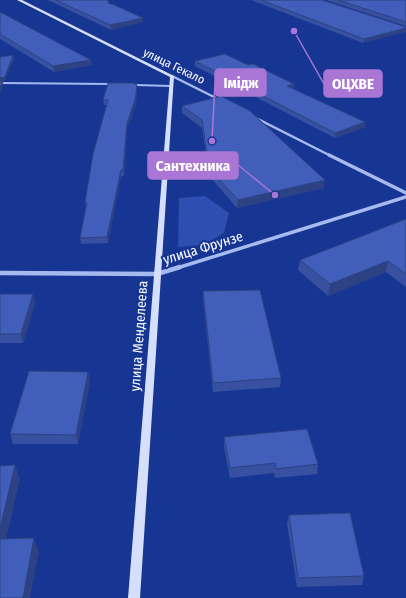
<svg xmlns="http://www.w3.org/2000/svg" width="406" height="598" font-family="'Fira Sans Condensed',sans-serif">
  <rect width="100%" height="100%" fill="#173593"/>
  <!-- green -->
  <path fill="#2e4fb2" d="M205 196 229 213 224 233 203 245 178 247 179 198Z"/>
  <g fill="none" stroke-linecap="round" stroke-linejoin="round">
    <!-- lane -->
    <g stroke="#a7baf0" stroke-width="2">
      <path d="M0 83 111 84"/>
      <path d="M135 85 171 86"/>
    </g>
    <!-- street-far2 -->
    <g stroke="#a7baf0" stroke-width="2.5">
      <path d="M172 76 220 100"/>
      <path d="M254 117 331 156"/>
    </g>
    <!-- street-far1 -->
    <g stroke="#a7baf0" stroke-width="3.5">
      <path d="M329 155 406 193"/>
      <path d="M177 268 406 197"/>
    </g>
    <!-- street -->
    <path stroke="#a7baf0" stroke-width="4.5" d="M0 273 157 274 180 267"/>
    <!-- secondary -->
    <path fill="#d5defb" fill-rule="evenodd" d="M17 0H22L174 76 140 598H128L170 77Z"/>
  </g>
  <!-- wall -->
  <g fill="#3751a0">
    <path d="M48 0H108L109 4 143 22 111 30Z"/>
    <path d="M251 0H322L406 27 363 43Z"/>
    <path d="M326 0H406V26Z"/>
    <path d="M0 12 92 65 54 72 0 39Z"/>
    <path d="M195 61 294 88H293L365 127 335 138 195 66Z"/>
    <path d="M137 90 136 105 127 128 124 176H121L108 243 81 244 80 238 86 207 85 202 107 105H104L103 100Z"/>
    <path d="M182 106 324 188 237 208 209 176 202 128 182 113Z"/>
    <path d="M406 219V287L386 272 328 296 298 270 300 260Z"/>
    <path d="M203 291 281 378 280 387 213 392 203 300Z"/>
    <path d="M0 294 35 303 23 343H0Z"/>
    <path d="M88 372 90 381 78 444H13L10 434Z"/>
    <path d="M224 437 318 464 317 474 275 478 274 473 230 478 224 447Z"/>
    <path d="M289 515 364 576 362 585 297 587 287 524Z"/>
  </g>
  <!-- shaded-wall -->
  <g fill="#2d4282">
    <path d="M143 18V22L111 30 110 25Z"/>
    <path d="M406 28V32L363 43 364 39Z"/>
    <path d="M13 55 14 59 5 81 0 82V78Z"/>
    <path d="M91 60 92 65 54 72 53 66Z"/>
    <path d="M3 82V86L0 94V88Z"/>
    <path d="M294 84V88L286 90 287 86Z"/>
    <path d="M137 85V90L136 105 127 128 124 176 123 170 127 123Z"/>
    <path d="M365 122V127L335 138V133Z"/>
    <path d="M121 170V176L108 243 107 237Z"/>
    <path d="M325 180 324 188 237 208 238 200Z"/>
    <path d="M388 261 386 272 328 296 330 284Z"/>
    <path d="M33 294 35 303 23 343 21 334Z"/>
    <path d="M88 372 90 381 78 444 76 435Z"/>
    <path d="M15 465 20 479 3 553 0 546V529Z"/>
    <path d="M34 538 39 552 30 598H23Z"/>
  </g>
  <!-- building -->
  <g fill="#405eba" stroke="#2d4282">
    <path d="M56 0H108L109 4H112L143 18 110 25Z"/>
    <path d="M261 0H322L406 27V28L364 39Z"/>
    <path d="M338 0H406V22Z"/>
    <path d="M0 12 91 60 53 66 0 34Z"/>
    <path d="M225 54 248 65 253 64 294 84 287 86 365 122 335 133 195 61Z"/>
    <path d="M13 55 5 77 0 78V57Z"/>
    <path d="M0 81 3 82 0 88Z"/>
    <path d="M108 83H133L137 85 135 100 127 123 123 170H121L107 237 80 238 87 202H85L93 154 108 100H103Z"/>
    <path d="M221 96 250 111 325 180 238 200 209 168 202 120 182 106Z"/>
    <path d="M406 219V274L388 261 330 284 300 260Z"/>
    <path d="M260 290 281 378 213 383 203 291Z"/>
    <path d="M0 294H33L21 334H0Z"/>
    <path d="M29 371 88 372 76 435 10 434Z"/>
    <path d="M307 429 318 464 276 469 275 463 230 468 224 437Z"/>
    <path d="M15 465 0 529V466Z"/>
    <path d="M350 513 364 576 298 578 289 515Z"/>
    <path d="M34 538 23 598H0V539Z"/>
  </g>
  <g text-anchor="middle" dominant-baseline="central" stroke-width="4" stroke-linejoin="round" paint-order="stroke">
    <!-- far-street labels -->
    <g font-size="12" fill="#fff" stroke="#173593">
      <text transform="translate(174 66) rotate(26)">улица Гекало</text>
    </g>
    <!-- street labels -->
    <g font-size="14" fill="#fff" stroke="#173593">
      <text transform="translate(203 248) rotate(-17)">улица Фрунзе</text>
      <text transform="translate(139 336) rotate(-86)">улица Менделеева</text>
    </g>
  </g>
  <!-- callouts -->
  <path fill="none" stroke="#a976d5" stroke-width="1.5" d="M212 141L215 82M294 31L324 84M275 195L238 165"/>
  <g fill="#a976d5" stroke="#173593" stroke-width="1.5">
    <circle cx="212" cy="141" r="4"/>
    <circle cx="294" cy="31" r="4"/>
    <circle cx="275" cy="195" r="4"/>
  </g>
  <g fill="#a976d5" stroke="#a976d5" stroke-width="1.5">
    <rect x="215" y="69" width="51" height="27" rx="4"/>
    <rect x="324" y="70" width="58" height="27" rx="4"/>
    <rect x="148" y="152" width="90" height="27" rx="4"/>
  </g>
  <g font-size="15" text-anchor="middle" font-weight="bold" fill="#fff">
    <text x="241" y="88">Імідж</text>
    <text x="353" y="89">ОЦХВЕ</text>
    <text x="193" y="171">Сантехника</text>
  </g>
</svg>
